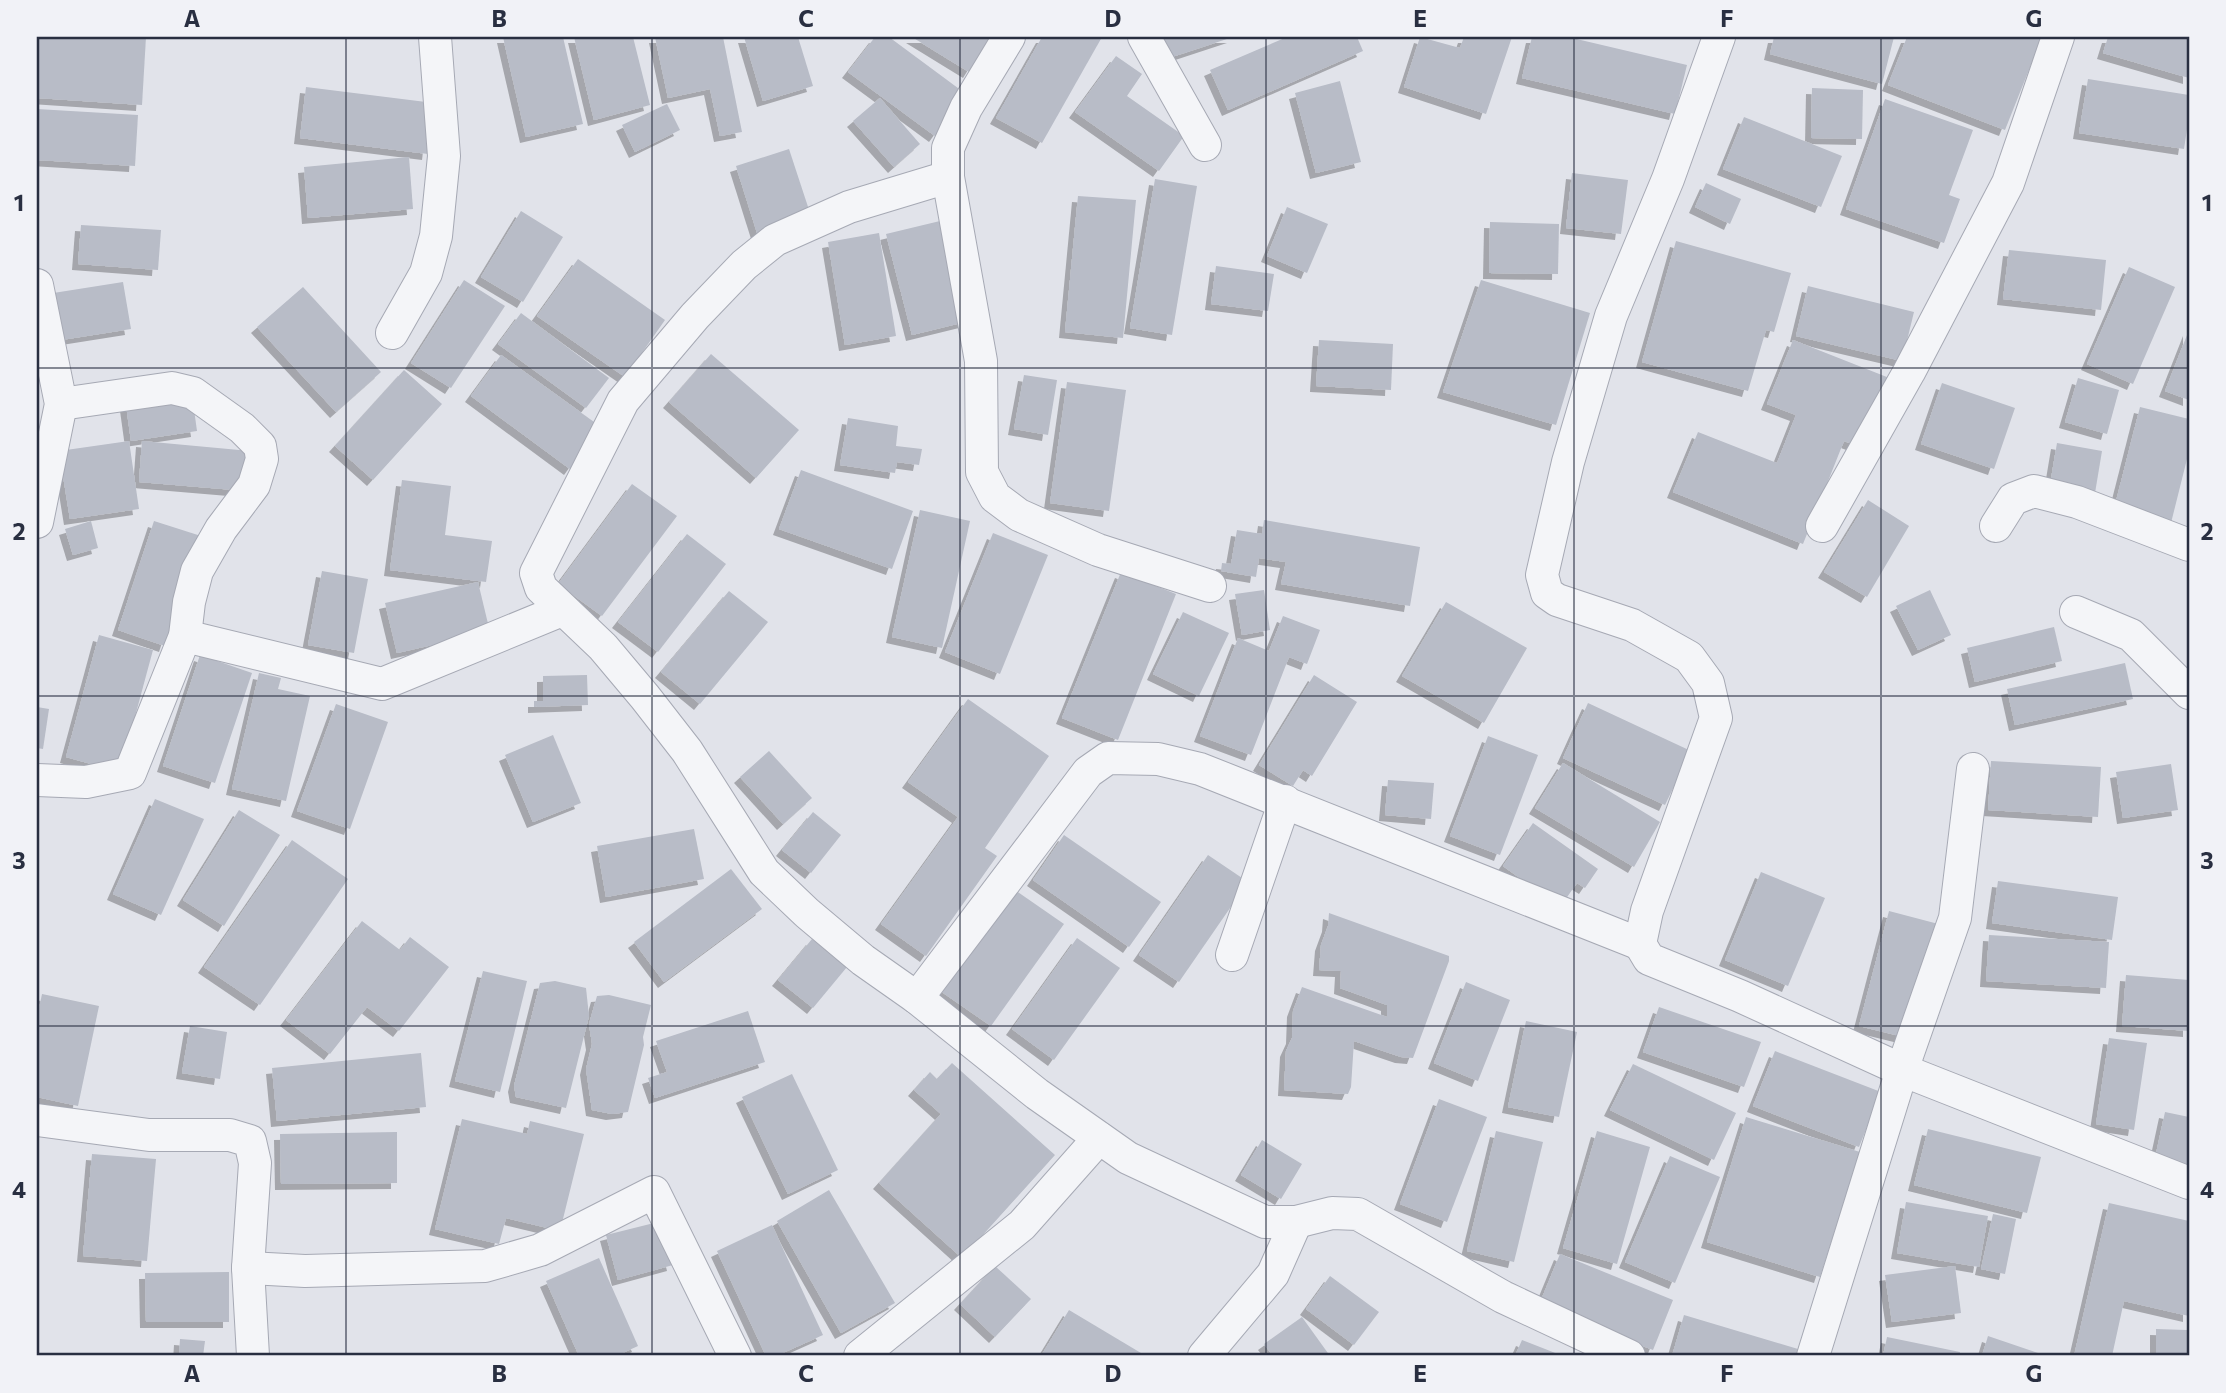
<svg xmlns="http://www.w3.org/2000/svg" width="2226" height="1393" font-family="Commissioner,sans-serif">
  <defs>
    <filter id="shadow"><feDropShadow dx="-6" dy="6" stdDeviation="0" flood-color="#0004"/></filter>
  </defs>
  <rect width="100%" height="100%" fill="#e1e3ea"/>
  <!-- building -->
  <g fill="#b8bcc7" filter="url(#shadow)">
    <path d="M37 37H146L142 105 37 98Z"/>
    <path d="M503 37H563L583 124 526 137Z"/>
    <path d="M574 37H633L650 105 594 120Z"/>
    <path d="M655 37H723L742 132 720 136 710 89 668 98Z"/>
    <path d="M744 37H798L813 86 763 101Z"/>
    <path d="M875 37H889L966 94 935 136 848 72Z"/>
    <path d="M912 37H991L969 72Z"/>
    <path d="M1042 37H1102L1042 143 996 118Z"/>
    <path d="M1162 37H1233L1169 58Z"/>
    <path d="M1287 37H1357L1363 51 1228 110 1210 70Z"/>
    <path d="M1420 37 1460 48 1464 37H1512L1486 114 1404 87Z"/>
    <path d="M1532 37H1568L1687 65 1675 114 1522 78Z"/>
    <path d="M1774 37H1894L1882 84 1770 54Z"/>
    <path d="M1907 37H2042L2005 130 1888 85Z"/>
    <path d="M2108 37H2189V78L2103 53Z"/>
    <path d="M1116 56 1142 74 1127 96 1184 136 1159 171 1075 112Z"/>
    <path d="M2088 79 2189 95V116L2184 149 2079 133Z"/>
    <path d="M1340 81 1361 162 1316 173 1295 93Z"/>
    <path d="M306 87 434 103 428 154 300 138Z"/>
    <path d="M1812 88 1863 90 1862 139 1811 138Z"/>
    <path d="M880 98 920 144 894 167 853 121Z"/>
    <path d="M1885 99 1973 130 1949 195 1960 199 1944 243 1846 209Z"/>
    <path d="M667 104 680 130 635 152 622 125Z"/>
    <path d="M37 109 138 115 135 166 37 160Z"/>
    <path d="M1744 117 1842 156 1821 207 1723 169Z"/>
    <path d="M789 149 812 219 758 236 736 166Z"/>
    <path d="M409 157 413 209 308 218 304 167Z"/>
    <path d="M1572 173 1628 180 1621 234 1566 228Z"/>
    <path d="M1155 179 1197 186 1172 335 1130 328Z"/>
    <path d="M1706 183 1741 199 1730 224 1695 207Z"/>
    <path d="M1078 196 1136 200 1123 338 1065 332Z"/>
    <path d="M1287 207 1328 224 1307 273 1267 256Z"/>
    <path d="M521 211 563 237 523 302 481 277Z"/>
    <path d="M940 221 965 322 912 335 886 234Z"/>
    <path d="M1490 222 1559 224 1558 274 1489 273Z"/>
    <path d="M81 225 161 230 158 270 78 264Z"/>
    <path d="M879 233 896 336 845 345 828 242Z"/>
    <path d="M1676 241 1791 273 1774 332 1766 330 1748 391 1642 362Z"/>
    <path d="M2009 250 2106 260 2101 310 2003 299Z"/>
    <path d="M578 259 665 320 625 377 537 316Z"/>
    <path d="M1216 266 1274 274 1268 311 1211 304Z"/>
    <path d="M2129 267 2175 287 2133 384 2087 364Z"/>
    <path d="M464 280 505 306 451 388 411 363Z"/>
    <path d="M1481 280 1590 313 1556 425 1443 392Z"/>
    <path d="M123 282 131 329 55 341 47 294Z"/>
    <path d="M1808 286 1914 312 1902 361 1796 336Z"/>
    <path d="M303 287 381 372 336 412 257 327Z"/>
    <path d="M521 313 609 378 586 408 498 344Z"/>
    <path d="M2189 330V400L2165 391Z"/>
    <path d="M1319 340 1393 344 1391 390 1316 386Z"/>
    <path d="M1793 340 1897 381 1869 450 1844 441 1803 544 1673 492 1698 432 1777 463 1796 415 1767 404Z"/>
    <path d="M711 354 799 430 756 478 669 402Z"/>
    <path d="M501 355 601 427 570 469 471 396Z"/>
    <path d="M404 370 442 404 373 480 335 446Z"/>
    <path d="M1024 375 1057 380 1048 435 1014 429Z"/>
    <path d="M2078 378 2119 390 2107 434 2065 422Z"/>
    <path d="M1067 382 1126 390 1109 511 1050 503Z"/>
    <path d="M1942 383 2015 408 1994 469 1921 444Z"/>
    <path d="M192 395 197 431 131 441 126 405Z"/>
    <path d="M2140 407 2189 419V451L2169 531 2112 517Z"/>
    <path d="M848 418 898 426 896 446 922 449 919 465 897 462 895 473 840 465Z"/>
    <path d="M129 441 139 509 70 519 59 451Z"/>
    <path d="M142 441 250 451 246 491 139 482Z"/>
    <path d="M2057 443 2102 451 2093 505 2048 497Z"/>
    <path d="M801 470 913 511 892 569 779 529Z"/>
    <path d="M402 480 451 486 445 535 492 541 486 582 390 570Z"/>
    <path d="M632 484 677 516 602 616 558 584Z"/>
    <path d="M1868 500 1909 526 1867 597 1824 572Z"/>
    <path d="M920 510 970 521 942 648 892 637Z"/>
    <path d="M1264 520 1420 547 1410 606 1281 584 1286 562 1259 558 1256 577 1221 571 1222 563 1231 564 1237 530 1262 534Z"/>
    <path d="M91 521 98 548 73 555 65 529Z"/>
    <path d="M154 521 201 536 165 646 118 630Z"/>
    <path d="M993 533 1048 555 1000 674 945 652Z"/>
    <path d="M687 534 726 564 658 652 618 622Z"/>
    <path d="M322 571 368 579 354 653 308 645Z"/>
    <path d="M1121 572 1176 594 1118 740 1062 718Z"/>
    <path d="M478 582 490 632 397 653 385 603Z"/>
    <path d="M1264 590 1270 630 1242 635 1235 594Z"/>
    <path d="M1930 590 1951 635 1918 650 1896 606Z"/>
    <path d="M729 591 768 622 700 704 661 672Z"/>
    <path d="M1446 602 1527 648 1484 723 1402 676Z"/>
    <path d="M1183 612 1229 633 1199 696 1153 674Z"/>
    <path d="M1283 616 1320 630 1307 664 1289 657 1251 755 1200 736 1238 638 1269 651Z"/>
    <path d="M2054 627 2062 661 1975 682 1967 648Z"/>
    <path d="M99 635 153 650 120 772 66 757Z"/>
    <path d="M200 655 252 673 215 783 163 766Z"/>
    <path d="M2125 663 2133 699 2015 725 2007 689Z"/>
    <path d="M259 673 281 678 278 689 310 696 286 801 232 789Z"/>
    <path d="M587 675 588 705 534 707V701H543V676Z"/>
    <path d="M1314 675 1357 702 1312 776 1303 770 1293 786 1259 765Z"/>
    <path d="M968 699 1049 756 985 848 997 856 926 956 881 924 958 817 908 782Z"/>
    <path d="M1588 703 1691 751 1665 805 1563 758Z"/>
    <path d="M336 704 388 722 350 829 297 811Z"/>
    <path d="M37 707 49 709 43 749 37 748Z"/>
    <path d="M553 735 581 803 533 822 505 755Z"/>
    <path d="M1488 736 1538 755 1500 855 1450 836Z"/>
    <path d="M769 751 812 798 783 824 740 777Z"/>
    <path d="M1991 761 2101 767 2098 817 1988 810Z"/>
    <path d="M1563 763 1660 822 1634 867 1535 808Z"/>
    <path d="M2171 764 2178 810 2123 818 2116 772Z"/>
    <path d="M1388 780 1434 783 1431 819 1385 815Z"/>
    <path d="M155 799 204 819 161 915 113 894Z"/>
    <path d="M239 810 280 835 224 926 183 900Z"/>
    <path d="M813 812 841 835 811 873 782 850Z"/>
    <path d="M1533 823 1598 869 1585 888 1577 883 1560 907 1503 866Z"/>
    <path d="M694 829 704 879 606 897 597 846Z"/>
    <path d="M1064 835 1161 902 1129 947 1033 880Z"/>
    <path d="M292 840 348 879 260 1005 204 967Z"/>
    <path d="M1208 855 1248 882 1179 982 1139 955Z"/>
    <path d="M731 869 762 909 664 982 634 942Z"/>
    <path d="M1761 872 1825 898 1788 986 1725 960Z"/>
    <path d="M1998 881 2118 897 2112 940 1992 923Z"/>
    <path d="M1012 888 1064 924 991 1026 939 990Z"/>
    <path d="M1889 911 1946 926 1916 1040 1859 1026Z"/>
    <path d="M1329 913 1449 956V961L1413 1058 1401 1057 1354 1041 1351 1087 1348 1094 1284 1090 1286 1051 1292 1038 1293 1011 1302 987 1387 1017V1005L1340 988 1341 971 1319 970 1321 945 1328 926Z"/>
    <path d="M362 921 400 950 410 937 449 967 399 1031 367 1007 330 1054 286 1020Z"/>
    <path d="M1989 935 2109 942 2106 988 1986 981Z"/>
    <path d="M1077 938 1120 968 1054 1060 1012 1029Z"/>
    <path d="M812 939 847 967 813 1008 778 980Z"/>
    <path d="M483 971 527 981 500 1092 455 1081Z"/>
    <path d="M2126 975 2189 980V1031L2122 1026Z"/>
    <path d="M555 981 586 988 589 1016 566 1108 516 1097 514 1086 540 983Z"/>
    <path d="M1466 982 1510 1000 1478 1081 1434 1063Z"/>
    <path d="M42 994 99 1006 78 1106 37 1097V1018Z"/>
    <path d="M609 995 651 1005 643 1037 644 1045 628 1112 612 1114 592 1110 586 1069 592 1044 589 1024 597 996Z"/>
    <path d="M1659 1007 1761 1042 1744 1087 1643 1052Z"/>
    <path d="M748 1011 765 1062 655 1098 648 1078 667 1072 656 1041Z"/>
    <path d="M1526 1021 1577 1032 1559 1117 1508 1107Z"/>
    <path d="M190 1026 227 1032 220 1079 182 1073Z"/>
    <path d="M2109 1038 2147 1043 2134 1130 2096 1124Z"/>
    <path d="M1775 1051 1881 1092 1859 1147 1753 1106Z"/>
    <path d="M421 1053 426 1107 277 1121 272 1068Z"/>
    <path d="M952 1063 1055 1155 962 1258 879 1183 941 1114 914 1090 930 1072 937 1079Z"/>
    <path d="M1633 1064 1736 1113 1714 1160 1610 1110Z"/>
    <path d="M792 1074 838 1170 788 1194 742 1097Z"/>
    <path d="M1439 1099 1487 1117 1447 1222 1400 1204Z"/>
    <path d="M2165 1112 2189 1117V1171L2154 1163Z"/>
    <path d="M1746 1117 1860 1152 1820 1277 1707 1242Z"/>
    <path d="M462 1119 527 1134 530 1121 584 1134 560 1231 506 1218 499 1244 435 1229Z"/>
    <path d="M1928 1129 2041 1157 2027 1213 1914 1185Z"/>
    <path d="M1496 1131 1543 1142 1514 1262 1467 1251Z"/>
    <path d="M1597 1131 1650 1147 1617 1264 1563 1248Z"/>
    <path d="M397 1132V1183L281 1184 280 1134Z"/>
    <path d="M1262 1140 1302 1164 1281 1199 1241 1175Z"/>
    <path d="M92 1154 156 1159 147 1261 83 1256Z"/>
    <path d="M1670 1156 1720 1177 1675 1283 1625 1262Z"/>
    <path d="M829 1190 895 1303 841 1333 777 1221Z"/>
    <path d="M1906 1202 1988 1216 1979 1267 1897 1253Z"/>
    <path d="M2109 1203 2189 1221V1316L2124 1301 2112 1356H2074Z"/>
    <path d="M1993 1214 2016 1219 2005 1274 1981 1269Z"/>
    <path d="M662 1221 673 1265 618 1280 606 1235Z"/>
    <path d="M772 1225 823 1335 776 1356H766L717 1251Z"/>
    <path d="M1560 1254 1673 1300 1653 1350 1539 1305Z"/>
    <path d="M599 1258 638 1346 616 1356H579L546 1281Z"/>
    <path d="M995 1266 1031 1299 995 1337 960 1304Z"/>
    <path d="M1955 1266 1961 1313 1892 1322 1885 1275Z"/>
    <path d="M229 1272V1322H146L145 1273Z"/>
    <path d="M1330 1276 1379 1312 1354 1345 1306 1309Z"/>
    <path d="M1069 1310 1146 1356H1041Z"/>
    <path d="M1684 1315 1798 1349 1796 1356H1672Z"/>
    <path d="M1302 1317 1330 1356H1273L1264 1344Z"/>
    <path d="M2156 1329 2187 1330 2189 1356H2156Z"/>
    <path d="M1988 1336 2047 1356H1982Z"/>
    <path d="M1887 1337 1960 1352 1959 1356H1883Z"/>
    <path d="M180 1339 205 1341 203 1356H179Z"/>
    <path d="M1522 1340 1563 1356H1515Z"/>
  </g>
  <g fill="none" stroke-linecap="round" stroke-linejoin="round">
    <!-- minor casing -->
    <g stroke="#a6a9b4" stroke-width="34">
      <g id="minor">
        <path d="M1009 37 966 108 948 148V177L981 361 982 472 995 497 1019 515 1098 550 1210 586"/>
        <path d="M1144 37 1205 145"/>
        <path d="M1719 37 1668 179 1611 316 1568 462 1542 575 1547 593 1557 600 1632 625 1689 657 1708 683 1716 718 1647 911 1640 944 1649 959 1740 996 1902 1070 2189 1183"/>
        <path d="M948 177 849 207 775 240 744 265 695 316 623 401 536 573 541 588 603 647 645 697 687 751 764 872 807 913 863 960 917 998 1037 1094 1128 1158 1265 1222H1296L1332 1213 1358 1214 1503 1297 1629 1356"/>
        <path d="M37 285 61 404 37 522"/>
        <path d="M392 333 426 273 436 236 444 156 435 37"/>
        <path d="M1822 526 1909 372 2008 183 2058 37"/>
        <path d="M1996 526 2013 499 2034 491 2077 502 2189 545"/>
        <path d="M2076 612 2131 635 2189 693"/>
        <path d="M185 636 382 684 562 610"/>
        <path d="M37 780 86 782 130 773 185 636 189 602 197 571 221 529 254 485 262 459 260 446 242 428 193 393 172 388 61 404"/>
        <path d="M1232 955 1285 801"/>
        <path d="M917 998 1088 772 1108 758 1158 759 1200 769 1640 944"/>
        <path d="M37 1120 149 1135H230L250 1141 255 1163 248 1268 253 1356"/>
        <path d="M248 1268 305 1271 485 1266 540 1250 654 1192 735 1356"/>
        <path d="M860 1356 1022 1225 1099 1138"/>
        <path d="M1204 1356 1273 1274 1296 1222"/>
        <path d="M1813 1356 1902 1070 1955 918 1973 769"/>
      </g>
    </g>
    <!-- minor -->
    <use href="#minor" stroke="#f4f5f8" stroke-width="32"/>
  </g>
  <!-- grid -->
  <path fill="none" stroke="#292f41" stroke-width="2" stroke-opacity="0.55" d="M346 37V1356M652 37V1356M960 37V1356M1266 37V1356M1574 37V1356M1881 37V1356M37 368H2189M37 696H2189M37 1026H2189"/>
  <!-- border -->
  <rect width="2226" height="1393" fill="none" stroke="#f1f2f7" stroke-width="77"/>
  <rect x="38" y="38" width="2150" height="1316" fill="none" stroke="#292f41" stroke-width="2.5"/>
  <g font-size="23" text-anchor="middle" font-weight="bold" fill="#292f41">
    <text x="192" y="27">A</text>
    <text x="499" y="27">B</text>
    <text x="806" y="27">C</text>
    <text x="1113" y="27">D</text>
    <text x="1420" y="27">E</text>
    <text x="1727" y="27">F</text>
    <text x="2034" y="27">G</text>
    <text x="19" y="211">1</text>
    <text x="2207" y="211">1</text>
    <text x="19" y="540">2</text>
    <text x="2207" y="540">2</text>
    <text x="19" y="869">3</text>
    <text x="2207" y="869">3</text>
    <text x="19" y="1198">4</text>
    <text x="2207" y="1198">4</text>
    <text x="192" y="1382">A</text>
    <text x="499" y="1382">B</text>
    <text x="806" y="1382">C</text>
    <text x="1113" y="1382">D</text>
    <text x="1420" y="1382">E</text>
    <text x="1727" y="1382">F</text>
    <text x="2034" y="1382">G</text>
  </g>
</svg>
